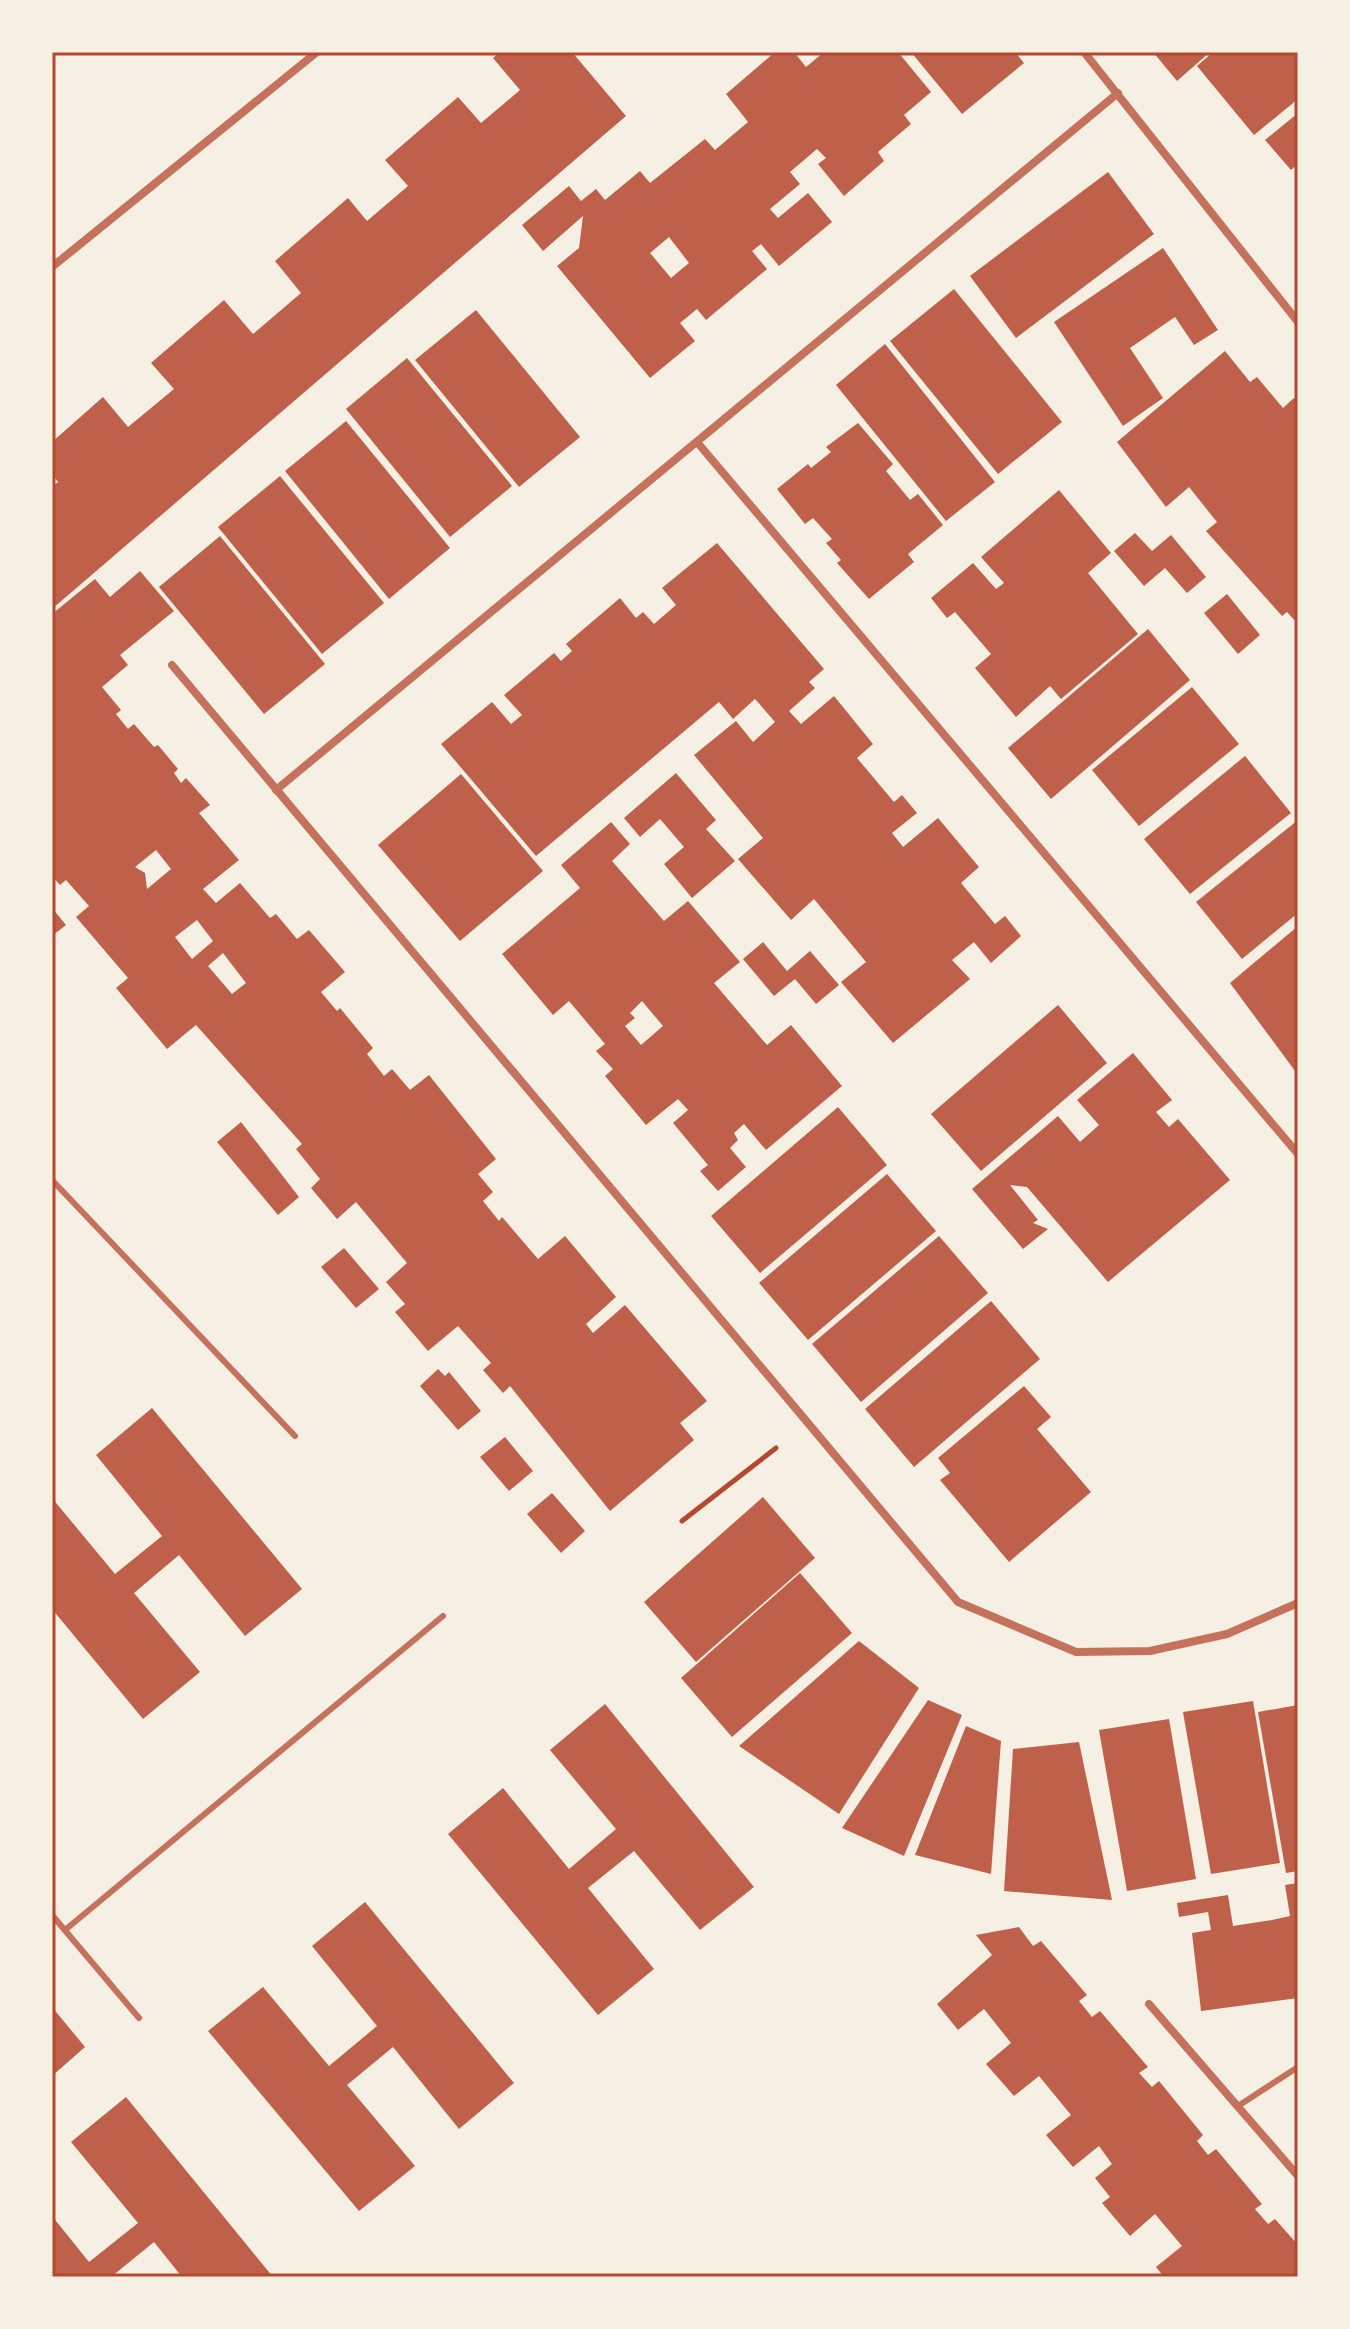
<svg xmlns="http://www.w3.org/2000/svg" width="1350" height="2329" font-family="Rubik,sans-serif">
  <rect width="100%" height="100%" fill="#f6efe4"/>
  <!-- building -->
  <g fill="#bf614a" fill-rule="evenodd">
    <path d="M500 52H572L626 116 52 609V487L58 482 52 474V442L103 397 128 427 174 389 151 363 224 300 253 334 301 293 275 261 348 198 367 221 408 186 385 160 458 97 481 123 520 90 493 58Z"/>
    <path d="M775 52H794L806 67 824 52H898L931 92 904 115 911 124 878 152 884 161 844 196 818 164 826 158 817 149 790 172 800 184 770 209 778 218 808 193 832 222 779 266 761 244 752 251 767 269 706 320 697 309 680 323 695 341 650 378 557 266 579 248 583 216 543 251 522 225 569 186 581 201 596 189 605 200 640 171 650 183 705 139 715 150 748 122 726 94ZM669 237 689 263 671 278 650 253Z"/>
    <path d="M911 52H1015L1024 63 962 114Z"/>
    <path d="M1153 52H1210L1177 81Z"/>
    <path d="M1213 52H1298V99L1254 135 1197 66Z"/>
    <path d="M1298 113V172L1294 167 1291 170 1265 140Z"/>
    <path d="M1108 172 1154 234 1016 338 970 276Z"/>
    <path d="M1163 248 1218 330 1194 345 1175 317 1130 348 1163 398 1123 426 1054 322Z"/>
    <path d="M954 289 1062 422 998 474 890 341Z"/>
    <path d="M476 310 580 437 519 487 415 360Z"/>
    <path d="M885 344 995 482 946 521 836 385Z"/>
    <path d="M1225 351 1250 382 1257 377 1283 408 1294 398 1298 402V624L1287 612 1282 616 1206 531 1217 522 1189 487 1166 507 1117 442Z"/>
    <path d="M407 358 512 486 450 537 346 409Z"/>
    <path d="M346 421 450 548 389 599 285 471Z"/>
    <path d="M858 423 893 464 886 471 910 500 918 494 943 525 908 554 914 562 869 599 837 563 841 560 826 543 832 539 813 518 805 524 777 489 808 464 811 468 831 452 826 447Z"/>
    <path d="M280 476 384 603 322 654 218 527Z"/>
    <path d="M1059 490 1111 553 1088 573 1138 634 1061 699 1050 686 1016 717 975 668 991 654 955 612 947 618 931 598 973 563 996 589 1004 583 981 557Z"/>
    <path d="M1135 533 1152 551 1171 535 1206 577 1187 593 1165 568 1144 586 1114 551Z"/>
    <path d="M220 536 325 664 264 714 159 587Z"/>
    <path d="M717 543 824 669 809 682 815 688 789 711 801 724 834 696 873 744 857 758 894 802 902 795 917 813 892 833 903 847 938 818 979 867 961 883 995 924 1005 916 1021 936 991 963 974 942 952 960 970 979 893 1043 841 982 866 962 814 899 791 920 738 859 763 838 694 755 736 721 753 742 775 722 755 699 733 719 719 702 536 856 441 744 492 702 511 724 522 715 504 695 554 653 561 661 572 651 566 644 620 598 636 618 643 612 654 624 676 605 662 588Z"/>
    <path d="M140 571 174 611 120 655 128 665 102 687 121 710 116 714 128 729 134 724 154 747 158 745 178 769 174 773 181 783 186 778 210 805 199 813 239 860 203 889 216 903 240 883 270 918 276 914 297 939 309 930 345 972 321 992 337 1011 340 1008 373 1048 367 1054 384 1076 392 1069 410 1090 429 1075 496 1159 478 1174 493 1192 483 1201 499 1221 502 1217 538 1259 565 1236 616 1297 586 1324 593 1333 625 1305 707 1401 680 1423 694 1440 610 1511 510 1386 503 1393 483 1370 491 1363 458 1326 428 1351 395 1312 405 1304 386 1282 407 1263 356 1202 337 1219 311 1188 320 1179 296 1149 302 1144 196 1025 167 1049 116 988 128 978 76 917 89 906 66 880 60 885 52 876V614L95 579 110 597ZM156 850 171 869 147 889 145 873 135 867ZM197 920 213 941 192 959 175 937ZM223 953 246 983 232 994 208 966Z"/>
    <path d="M1227 594 1260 635 1238 654 1204 613Z"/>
    <path d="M1148 629 1190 680 1051 799 1008 748Z"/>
    <path d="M1192 687 1239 744 1139 826 1092 770Z"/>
    <path d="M1245 756 1291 813 1190 894 1144 839Z"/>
    <path d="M676 773 716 820 706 829 735 861 692 898 664 864 684 847 660 819 640 837 624 818Z"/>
    <path d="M461 774 543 871 460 941 378 845Z"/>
    <path d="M1298 820V913L1242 959 1196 902Z"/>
    <path d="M611 822 630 844 612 861 664 921 688 901 740 962 714 983 767 1045 791 1025 842 1086 766 1150 744 1124 734 1133 738 1140 730 1148 746 1167 718 1191 700 1171 708 1165 673 1123 688 1110 678 1099 646 1125 605 1076 613 1069 596 1051 605 1044 569 1001 553 1015 502 954 580 888 561 865ZM642 1001 663 1026 641 1045 625 1026 635 1018 630 1013Z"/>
    <path d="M52 908 66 925 52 936Z"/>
    <path d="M1298 926V1075L1230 983Z"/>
    <path d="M763 942 787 971 810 951 839 985 816 1004 795 979 774 996 743 959Z"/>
    <path d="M1058 1005 1107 1063 981 1171 931 1114Z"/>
    <path d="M1133 1053 1172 1100 1156 1112 1169 1127 1178 1119 1230 1180 1108 1282 1027 1187 1010 1185 1038 1220 1033 1223 1048 1229 1023 1249 972 1189 1058 1116 1080 1142 1099 1125 1077 1100Z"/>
    <path d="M838 1107 887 1165 760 1273 711 1216Z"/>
    <path d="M241 1122 299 1197 278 1215 217 1142Z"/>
    <path d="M887 1174 936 1231 808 1340 759 1283Z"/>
    <path d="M939 1236 988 1293 861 1402 812 1344Z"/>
    <path d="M344 1248 379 1289 356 1308 321 1267Z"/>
    <path d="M991 1301 1040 1359 914 1467 865 1409Z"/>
    <path d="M438 1369 445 1376 449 1372 481 1411 458 1430 420 1386Z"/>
    <path d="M1024 1386 1051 1417 1037 1429 1091 1492 1009 1562 940 1480 950 1473 938 1458Z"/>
    <path d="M152 1408 302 1589 245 1636 179 1555 134 1593 200 1672 143 1719 52 1609V1498L115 1574 162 1536 96 1455Z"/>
    <path d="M505 1437 533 1471 509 1491 480 1457Z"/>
    <path d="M552 1493 585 1531 561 1553 527 1514Z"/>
    <path d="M763 1497 815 1558 696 1662 644 1602Z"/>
    <path d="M800 1573 852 1633 732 1737 681 1678Z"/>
    <path d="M859 1641 919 1688 839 1814 739 1746Z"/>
    <path d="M928 1700 962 1715 904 1856 842 1828Z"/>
    <path d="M1253 1701 1280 1863 1211 1874 1183 1712Z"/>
    <path d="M605 1704 754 1887 700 1930 634 1851 588 1888 654 1969 598 2015 448 1834 503 1788 569 1869 616 1829 550 1750Z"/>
    <path d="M1298 1705V1871L1286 1873 1258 1712Z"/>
    <path d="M1169 1719 1196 1879 1127 1891 1099 1730Z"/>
    <path d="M966 1726 1001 1741 991 1874 915 1855Z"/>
    <path d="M1079 1742 1112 1900 1004 1891 1013 1749Z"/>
    <path d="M1298 1883V1998L1201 2011 1192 1933 1211 1930 1208 1912 1179 1917 1177 1903 1228 1895 1233 1926 1272 1920 1290 1916 1285 1885Z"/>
    <path d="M365 1902 514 2083 459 2129 393 2047 347 2085 415 2166 359 2211 208 2031 263 1987 329 2066 377 2026 312 1946Z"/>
    <path d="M1019 1927 1033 1946 1041 1941 1087 1995 1079 2001 1092 2017 1100 2011 1148 2067 1139 2073 1152 2087 1159 2081 1203 2135 1197 2141 1208 2155 1216 2149 1262 2204 1255 2209 1268 2224 1275 2219 1298 2245V2277H1164L1156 2267 1182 2246 1171 2233 1155 2214 1130 2236 1102 2203 1110 2197 1095 2178 1112 2164 1099 2146 1073 2167 1046 2135 1071 2115 1039 2076 1014 2096 986 2064 1011 2043 984 2009 958 2030 937 2004 992 1955 976 1935Z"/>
    <path d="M52 2007 85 2047 52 2076Z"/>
    <path d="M126 2097 273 2277H182L154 2242 111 2277H52V2216L89 2262 138 2223 71 2142Z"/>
  </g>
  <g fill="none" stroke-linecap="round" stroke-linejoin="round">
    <!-- path -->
    <path stroke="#b5482f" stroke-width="5" d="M682 1521 776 1448"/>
    <!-- service -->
    <g stroke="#c5725c" stroke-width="6">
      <path d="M52 1180 295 1436"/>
      <path d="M52 1915 139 2018"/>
      <path d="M65 1930 443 1616"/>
      <path d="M1238 2106 1298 2067"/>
    </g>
    <!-- minor -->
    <g stroke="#c5725c" stroke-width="8">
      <path d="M1084 52 1298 322"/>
      <path d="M52 267 317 52"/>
      <path d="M697 442 1298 1154"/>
      <path d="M172 665 958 1602 1076 1652 1150 1651 1227 1634 1298 1603"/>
      <path d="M276 790 1118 93"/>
      <path d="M1149 2004 1298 2176"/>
    </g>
  </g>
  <!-- border -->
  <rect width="1350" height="2329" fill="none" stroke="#f6efe4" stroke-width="108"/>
  <rect x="54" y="54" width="1242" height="2221" fill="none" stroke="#b5482f" stroke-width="3"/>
</svg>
